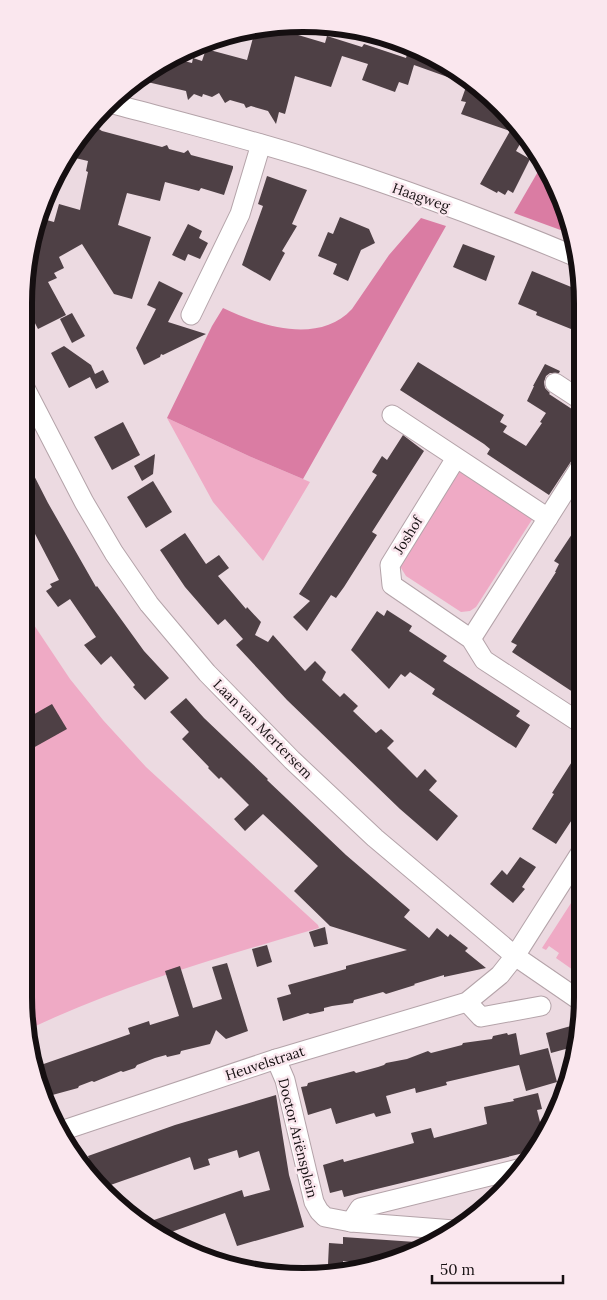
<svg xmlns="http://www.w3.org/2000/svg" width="607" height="1300" font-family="Lora,serif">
  <rect width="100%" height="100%" fill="#ecdae1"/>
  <!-- green -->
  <g fill="#efaac5">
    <path d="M167 418 251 457 310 482 263 561 213 502Z"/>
    <path d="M458 472H467L535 515 476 607 470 611 461 612 406 576 401 568V560L453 475Z"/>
    <path d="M24 610 70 679 103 720 146 767 318 925 319 928C220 957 122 985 29 1029L24 996Z"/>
    <path d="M573 900 580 904 583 900V977L556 958 559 953 549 946 546 950 542 948Z"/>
  </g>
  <!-- forest -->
  <g fill="#da7ca3">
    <path d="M543 163 562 196 569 224 566 232 514 213Z"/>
    <path d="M421 218 446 226 303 479 251 457 167 418 212 326 223 308C260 326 319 345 352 309L389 255Z"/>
  </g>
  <!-- building -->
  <g fill="#4e4045">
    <path d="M278 29 325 43 327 36 362 47 364 44 406 58 410 45 459 73 456 80 414 65 408 85 399 82 395 92 362 80 368 64 342 56 331 87 295 76 285 114 279 112 276 124 268 111 251 106 246 108 244 104 230 100 225 103 219 93 212 97 203 94 202 97 194 94 188 100 186 91 143 81 176 59 192 63 193 58 202 61 206 49 247 60 254 34Z"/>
    <path d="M476 84 485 93 487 99 494 101 525 133 528 138 524 137 516 151 530 159 513 193 508 190 505 195 498 191 497 193 480 184 510 131 461 114 466 102 461 101 466 87Z"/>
    <path d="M93 125 102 131 162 147 167 145 169 149 184 153 188 150 191 155 233 166V168L224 195 201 188 199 191 165 182 160 201 127 193 118 225 151 237 132 299 114 294 82 244 59 257 64 268 54 273 57 278 48 282 66 315 38 329 24 302 36 240 43 219 54 222 59 204 80 210 88 172 86 171 88 161 71 157Z"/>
    <path d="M267 176 307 190 292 224 297 226 282 251 285 253 270 281 242 265 263 206 258 204Z"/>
    <path d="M340 217 369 229 375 243 361 250 348 281 333 274 337 264 318 256 328 232 333 234Z"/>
    <path d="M188 224 202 231 199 238 208 243 200 259 188 254 185 261 172 255Z"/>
    <path d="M463 244 495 256 486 281 453 267Z"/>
    <path d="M532 271 581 291V333L536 315 537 312 518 304Z"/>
    <path d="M159 281 183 293 168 322 206 334 163 355 161 354 160 357 144 365 136 348 156 309 147 305Z"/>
    <path d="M72 313 85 336 72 343 60 319Z"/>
    <path d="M64 346 91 365 95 374 103 370 109 382 96 389 90 377 69 388 51 353Z"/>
    <path d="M418 362 504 415 500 422 507 426 503 432 526 446 542 423 540 422 546 413 527 401 534 386H533L545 364 560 371 559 373H550L546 376 544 382 545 388 550 393 549 394 581 415V455L576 456 572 460 549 495 487 454 490 449 484 444 400 390Z"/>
    <path d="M123 422 140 455 112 470 94 437Z"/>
    <path d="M403 435 424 451 372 532 377 535 344 587 336 598 331 595 307 631 293 617 310 601 299 594 377 475 372 472 382 456 387 460Z"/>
    <path d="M155 454 153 474 142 481 134 466Z"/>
    <path d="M24 456 48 503 96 587 97 586 144 651 169 678 145 700 133 687 135 685 111 656 101 665 84 645 96 637 70 599 58 607 46 591 52 587 50 584 59 580 34 532 32 533 24 520Z"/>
    <path d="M153 481 172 512 146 528 127 497Z"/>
    <path d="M582 519V698L512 652 517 645 511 642 556 572H555L559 564 554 561Z"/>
    <path d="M185 533 206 564 219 555 229 568 218 576 246 609 247 607 261 622 255 635 268 642 273 635 305 671 315 661 326 672 322 680 340 697 344 693 358 706 353 711 376 733 381 729 394 741 387 748 417 778 425 769 437 781 429 790 458 816 437 841 400 809 287 700 236 645 243 639 225 619 218 625 185 587 160 550Z"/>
    <path d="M387 610 412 626 409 631 447 656 443 661 520 711 516 716 530 725 516 748 432 694 435 689 410 672 405 677 401 674 389 689 351 650 377 611 384 616Z"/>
    <path d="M186 698 204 718 268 779 267 780 346 855 410 910 404 917 429 938 437 928 448 937 450 934 468 948 465 951 486 968 444 977V975L414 984 415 985 386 994 383 992 354 1000 353 1003 332 1006 324 1008V1011L310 1014 308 1013 283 1021 277 998 291 994 288 985 346 969V966L407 950 330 926 294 891 318 866 263 814 245 831 234 819 249 805 221 777 219 779 208 768 209 767 182 739 189 732 170 712Z"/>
    <path d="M52 704 67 729 33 748 24 731V720Z"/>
    <path d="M582 746 583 803 556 844 532 829 554 794 552 793Z"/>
    <path d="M520 857 536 867 522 887 525 889 513 903 490 884 502 870 507 875Z"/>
    <path d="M325 927 328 944 314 947 309 932Z"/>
    <path d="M267 945 272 962 257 967 252 949Z"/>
    <path d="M227 963 248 1031 226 1039 216 1030 210 1044 181 1051 180 1054 167 1057 166 1055 155 1058 137 1065 135 1068 123 1072 121 1071 94 1082 92 1081 79 1086 78 1088 45 1097 39 1087 35 1067 130 1034 128 1028 149 1021 150 1025 179 1016 165 971 180 966 193 1008 222 999 212 967Z"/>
    <path d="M578 1024 573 1047 551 1053 546 1033Z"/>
    <path d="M507 1033 508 1035 516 1033 520 1055 548 1048 557 1082 526 1091 519 1065 446 1082 447 1085 416 1093 415 1088 386 1096 391 1113 376 1117 374 1113 336 1124 331 1108 308 1115 301 1087 307 1086 308 1083 354 1071 356 1073 378 1067 384 1065 386 1063 407 1059 428 1051 431 1053 462 1045 463 1043 492 1039 493 1036Z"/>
    <path d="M538 1093 542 1109 537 1110 543 1134 532 1151 344 1197 342 1190 330 1193 323 1165 343 1159 344 1162 414 1143 411 1133 431 1128 434 1138 487 1124 484 1107 514 1101 513 1099Z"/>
    <path d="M276 1095 289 1175 304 1227 237 1246 225 1213 160 1236 145 1223 242 1190 244 1197 270 1190 259 1151 239 1158 237 1150 208 1159 210 1165 194 1170 190 1157 102 1188 98 1185 88 1156 175 1125Z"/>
    <path d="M343 1237 430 1243 373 1263 343 1261V1265L328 1264 329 1243 343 1244Z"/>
  </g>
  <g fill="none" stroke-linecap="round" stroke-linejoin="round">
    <!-- street casing -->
    <g stroke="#b4a3a9" stroke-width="21">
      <g id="street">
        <path d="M110 103C177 121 245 138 311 159 402 188 491 221 579 258"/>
        <path d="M191 315 240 214 261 144"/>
        <path d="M555 383 581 400"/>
        <path d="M24 386 84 502 114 553 149 604 207 673 292 760 375 838 515 956 582 1002"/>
        <path d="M392 415 548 518"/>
        <path d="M456 458 390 565 392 585 471 639 484 660 582 724"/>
        <path d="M471 639 581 466"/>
        <path d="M467 1002 481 1017 541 1006"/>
        <path d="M276 1059 285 1080 314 1202 319 1211 325 1217 351 1222 454 1230"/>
        <path d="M64 1130 276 1059 467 1002 500 975 515 956 583 849"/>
        <path d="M351 1222 360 1208 522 1168"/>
      </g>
    </g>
    <!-- street -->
    <use href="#street" stroke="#fff" stroke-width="19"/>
  </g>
  <g text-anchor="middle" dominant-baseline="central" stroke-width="5" stroke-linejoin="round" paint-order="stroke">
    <!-- street labels -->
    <g font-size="14" fill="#150f11" stroke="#fae7ee">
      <text transform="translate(421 197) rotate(19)">Haagweg</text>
      <text transform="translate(408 535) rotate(-58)">Joshof</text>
      <text transform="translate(263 729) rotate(45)">Laan van Mertersem</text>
      <text transform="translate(265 1063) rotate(-18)">Heuvelstraat</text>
      <text transform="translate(298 1138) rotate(76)">Doctor Ariënsplein</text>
    </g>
  </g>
  <!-- crop -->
  <path d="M0 0H607V1300H0ZM303 32H303A271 271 0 0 1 574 303V997A271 271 0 0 1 303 1268H303A271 271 0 0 1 32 997V303A271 271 0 0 1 303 32Z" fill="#fae7ee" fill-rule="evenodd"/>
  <path fill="none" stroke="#150f11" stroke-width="6" d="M303 32H303A271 271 0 0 1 574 303V997A271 271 0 0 1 303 1268H303A271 271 0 0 1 32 997V303A271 271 0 0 1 303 32Z"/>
  <!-- scale -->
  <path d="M432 1275v8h131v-8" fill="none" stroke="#150f11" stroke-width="2.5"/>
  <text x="440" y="1275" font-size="15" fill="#150f11" stroke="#fae7ee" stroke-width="4" paint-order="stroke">50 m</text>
</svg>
